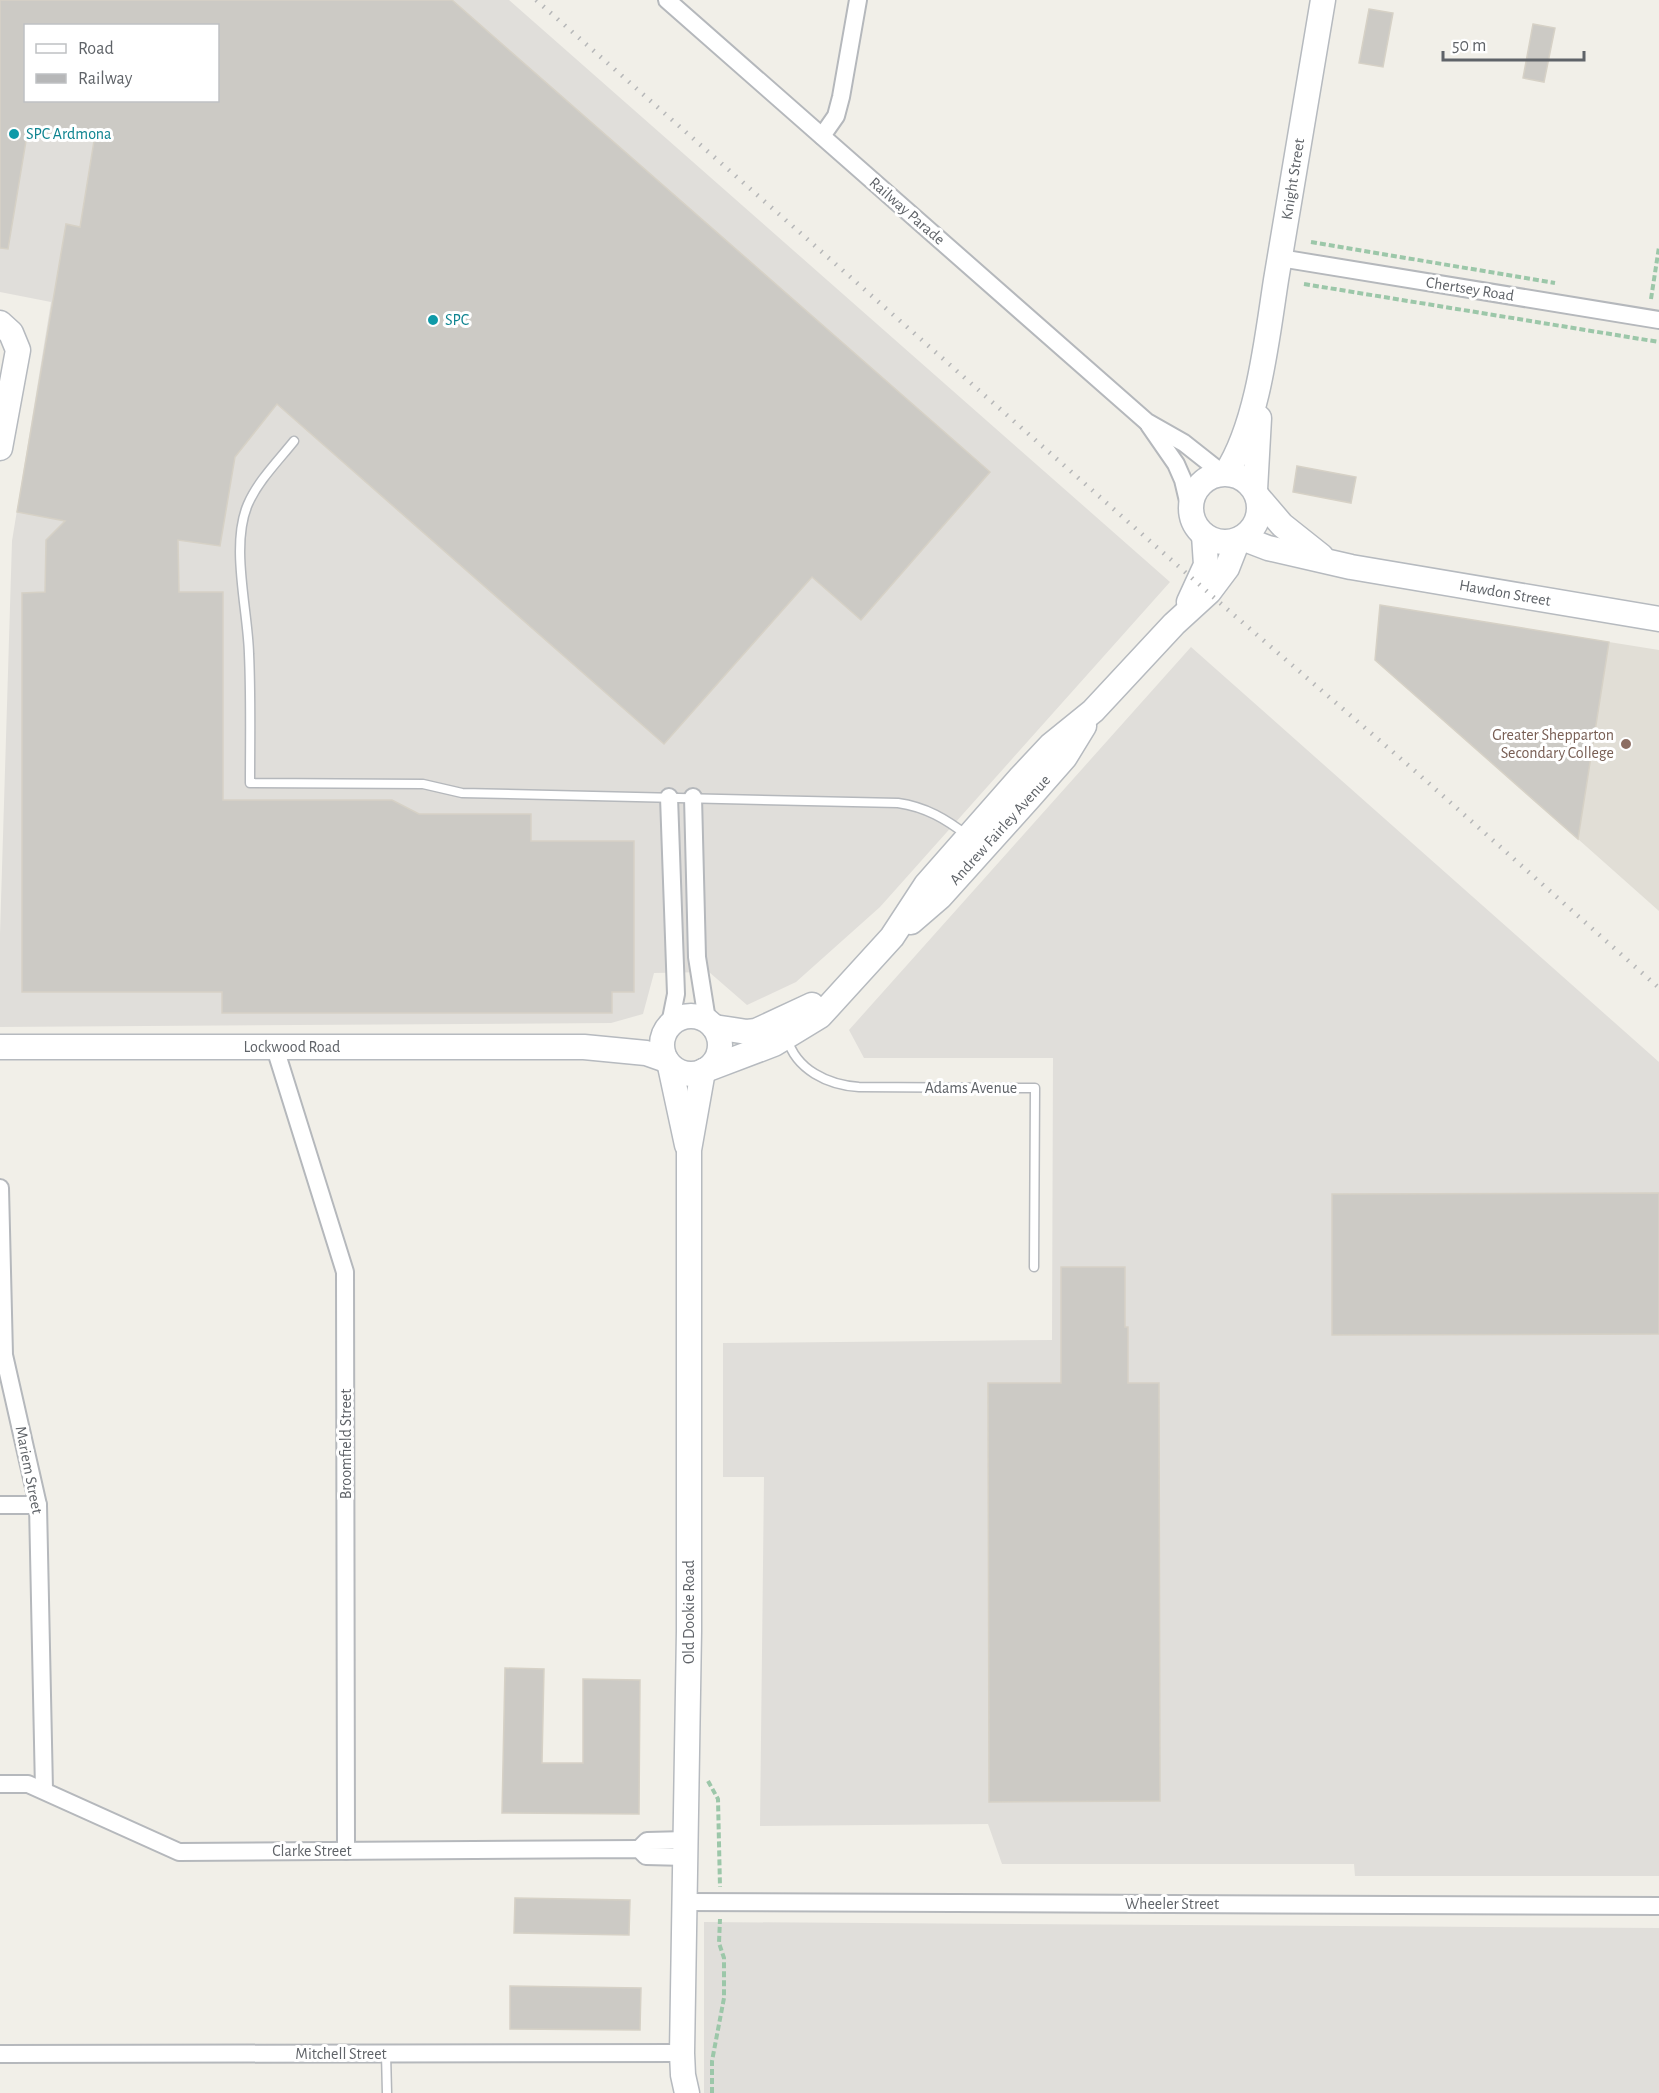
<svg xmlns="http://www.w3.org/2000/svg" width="1659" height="2093" font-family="'Alegreya Sans',sans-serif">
  <rect width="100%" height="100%" fill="#f1efe8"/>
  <!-- industrial -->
  <g fill="#e0deda" fill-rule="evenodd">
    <path d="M0 0H509L1170 582 880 907 796 982 747 1005 709 972 654 973 643 1014 611 1023 0 1027V934L12 541 51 302 0 292ZM26 26H218V100H26Z"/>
    <path d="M1191 647 1659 1062V1876H1355L1354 1864H1002L988 1824 760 1826 764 1477H723V1343L1052 1340 1053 1058H864L849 1030Z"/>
    <path d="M704 1922 1659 1928V2093H704Z"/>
  </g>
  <!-- education -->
  <path fill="#e1ded6" d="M1609 642 1659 650V911L1578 839Z"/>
  <!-- building -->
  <g fill="#cccac5" stroke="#d6d1c6" stroke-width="1.5" fill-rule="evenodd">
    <path d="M0 0H452L990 472 861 620 812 577 664 744 277 404 235 457 220 546 178 540 179 592H223V800H392L419 814H531V841H634V992H612V1013H222V992H22V593L45 592 46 540 65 521 17 512 66 224 80 227 94 141 28 129 8 249 0 248ZM26 26H218V100H26Z"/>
    <path d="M1369 9 1393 13 1383 67 1359 63Z"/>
    <path d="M1533 24 1555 28 1544 82 1523 78Z"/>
    <path d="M1297 466 1356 477 1351 503 1293 492Z"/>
    <path d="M1380 605 1609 642 1578 839 1375 660Z"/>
    <path d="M1659 1193V1334L1332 1335V1194Z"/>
    <path d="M1061 1267H1125V1327H1128V1383H1159L1160 1801 989 1802 988 1383H1061Z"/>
    <path d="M505 1668 544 1669 542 1763H583V1679L640 1680 639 1814 502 1813Z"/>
    <path d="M515 1898 630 1900 629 1935 514 1933Z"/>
    <path d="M510 1986 641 1988 640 2030 510 2029Z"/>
  </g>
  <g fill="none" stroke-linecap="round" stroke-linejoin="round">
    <!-- lane casing -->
    <g stroke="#b5b8bc" stroke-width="11">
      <g id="lane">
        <path d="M294 441C278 461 258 481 248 504 230 545 248 610 249 654 251 697 250 740 250 783L423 784 462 793 898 803C926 807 946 819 968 836"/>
        <path d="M787 1038C796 1070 828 1085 859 1087L1035 1088 1034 1267"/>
        <path d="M386 2053 387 2093"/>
      </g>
    </g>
    <!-- street casing -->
    <g stroke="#b5b8bc" stroke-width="20">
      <g id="street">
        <path d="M667 0 1147 422 1184 443 1222 473"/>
        <path d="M822 136 836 116 841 97 858 0"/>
        <path d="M1280 258 1659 320"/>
        <path d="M1149 425 1176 464 1183 480 1192 518"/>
        <path d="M669 797 676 994 670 1024"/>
        <path d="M693 797 697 957 707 1020"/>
        <path d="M275 1048 345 1272 346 1851"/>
        <path d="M0 1188 4 1355 38 1505 44 1790"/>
        <path d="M0 1505H38"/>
        <path d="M0 1784H28L179 1852 639 1849 646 1856 686 1857"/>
        <path d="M639 1849 647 1841 686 1840"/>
        <path d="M684 1902 1659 1906"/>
        <path d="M0 2054 682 2053"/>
      </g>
    </g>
    <!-- secondary casing -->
    <g stroke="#b6babf" stroke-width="27">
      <g id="secondary">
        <path d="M0 323 11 333 18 350 0 448"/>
        <path d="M1226 473C1258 424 1267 338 1276 280 1292 187 1307 93 1323 0"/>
        <circle cx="1225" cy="508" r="34"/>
        <path d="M1255 490 1259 418"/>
        <path d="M1258 497 1282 525 1321 556"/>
        <path d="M1242 538 1268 548 1351 567 1659 619"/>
        <path d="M1189 602 1206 565 1204 535"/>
        <path d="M911 922 940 897 1030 797 1065 757 1084 726"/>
        <circle cx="691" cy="1045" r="29"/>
        <path d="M714 1027 747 1032 756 1031 812 1005"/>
        <path d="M0 1047H584L646 1053 666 1060"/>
        <path d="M670 1066 687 1145"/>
        <path d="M708 1069 774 1044 820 1016 892 937 926 885 1021 777 1051 745 1093 711 1174 624 1209 592 1227 568 1238 540"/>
        <path d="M687 2093 683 2075 682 2053 689 1631V1150L703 1071"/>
      </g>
    </g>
    <!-- path -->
    <g stroke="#9cc7a9" stroke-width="4" stroke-dasharray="6 3" stroke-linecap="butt">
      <path d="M1311 242 1555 283"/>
      <path d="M1304 284 1659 342"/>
      <path d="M1651 299 1659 247"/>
      <path d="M708 1781 718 1799 720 1887"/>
      <path d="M712 2093V2061L724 1998V1958L719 1943 720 1919"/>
    </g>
    <!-- lane -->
    <use href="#lane" stroke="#fff" stroke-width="8"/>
    <!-- street -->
    <use href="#street" stroke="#fff" stroke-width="16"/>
    <!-- secondary -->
    <use href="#secondary" stroke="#fff" stroke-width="24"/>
    <!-- rail -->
    <path stroke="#b6b7b8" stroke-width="4.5" stroke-dasharray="1.5 8" stroke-linecap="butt" d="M536 0 1227 609 1415 771 1659 988"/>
  </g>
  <!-- markers -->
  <g fill="#0f9aa8" stroke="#fff" stroke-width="2">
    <circle cx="14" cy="134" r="6"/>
    <circle cx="433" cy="320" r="6"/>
  </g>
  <circle fill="#8d6e63" stroke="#fff" stroke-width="2" cx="1626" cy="744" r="6"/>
  <g text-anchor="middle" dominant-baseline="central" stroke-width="6" stroke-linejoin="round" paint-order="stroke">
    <!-- culture labels -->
    <g font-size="16" fill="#0d838f" stroke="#fff" text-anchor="start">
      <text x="26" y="134">SPC Ardmona</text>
      <text x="445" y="320">SPC</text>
    </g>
    <!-- street labels -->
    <g font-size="16" fill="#5f6368" stroke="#fff">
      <text transform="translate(1293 179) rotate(-81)">Knight Street</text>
      <text transform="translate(907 211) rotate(41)">Railway Parade</text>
      <text transform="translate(1470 289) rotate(9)">Chertsey Road</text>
      <text transform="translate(1505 593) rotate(10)">Hawdon Street</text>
      <text transform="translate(1000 830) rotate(-48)">Andrew Fairley Avenue</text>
      <text x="292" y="1047">Lockwood Road</text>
      <text x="971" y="1088">Adams Avenue</text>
      <text transform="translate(346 1444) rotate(-90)">Broomfield Street</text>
      <text transform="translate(29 1470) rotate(79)">Mariem Street</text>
      <text transform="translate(689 1612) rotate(-90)">Old Dookie Road</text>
      <text x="312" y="1851">Clarke Street</text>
      <text x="1172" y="1904">Wheeler Street</text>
      <text x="341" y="2054">Mitchell Street</text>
    </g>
    <!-- education labels -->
    <g font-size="16" fill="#785e54" stroke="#fff" text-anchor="end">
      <text x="1614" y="735">Greater Shepparton<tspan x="1614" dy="18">Secondary College</tspan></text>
    </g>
  </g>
  <!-- legend -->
  <rect x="24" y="24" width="195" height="78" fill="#ffffff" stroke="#bfc1c3" stroke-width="1.5"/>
  <rect x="36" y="44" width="30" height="9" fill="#ffffff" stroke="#bfc1c3" stroke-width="1.5"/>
  <text x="78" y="54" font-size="18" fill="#5f6368">Road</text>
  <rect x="36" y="74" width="30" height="9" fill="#b6b7b8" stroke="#bfc1c3" stroke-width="1.5"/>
  <text x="78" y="84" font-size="18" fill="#5f6368">Railway</text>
  <!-- scale -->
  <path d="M1443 51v9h141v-9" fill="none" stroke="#5f6368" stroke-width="3"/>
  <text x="1452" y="51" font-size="18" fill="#5f6368" stroke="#ffffff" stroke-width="4.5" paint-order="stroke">50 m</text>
</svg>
